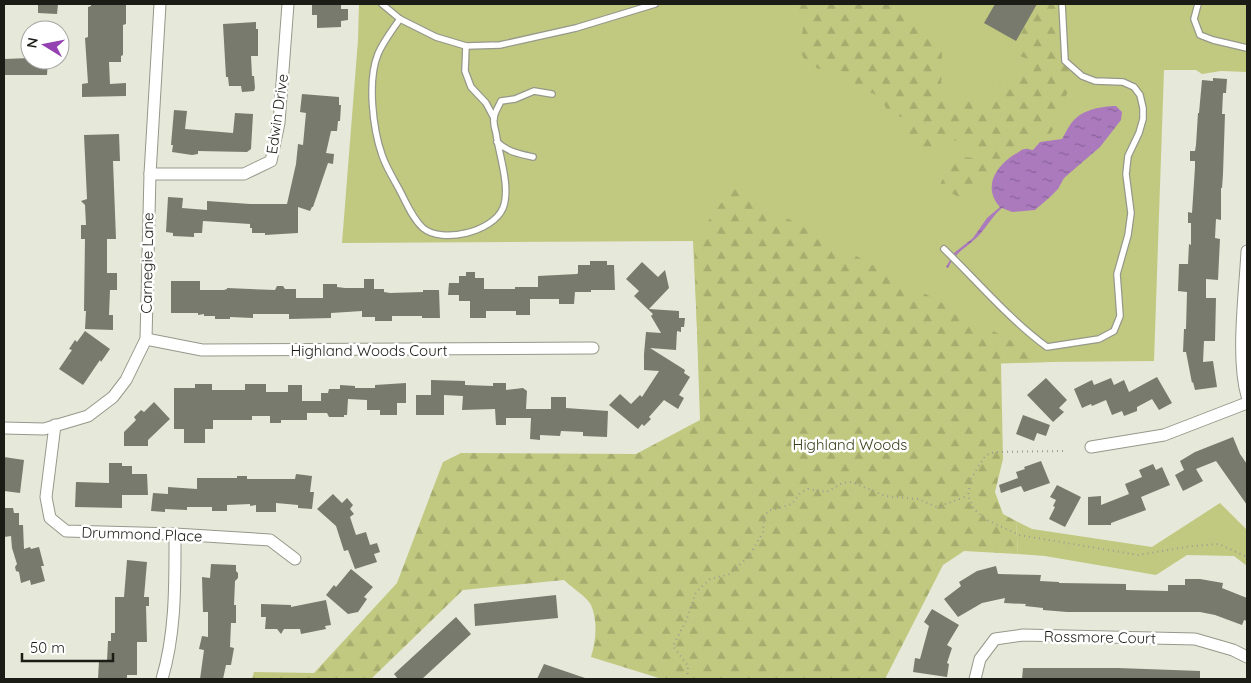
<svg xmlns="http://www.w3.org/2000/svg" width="1251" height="683" font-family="Quicksand,sans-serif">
  <defs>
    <pattern id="forest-firs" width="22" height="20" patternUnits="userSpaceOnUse" patternTransform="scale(1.25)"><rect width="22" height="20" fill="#c1c980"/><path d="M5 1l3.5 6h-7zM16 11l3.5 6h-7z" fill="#a5ac6e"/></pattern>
    <pattern id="water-ripples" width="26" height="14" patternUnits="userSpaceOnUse" patternTransform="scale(1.25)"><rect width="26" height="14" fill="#aa7abd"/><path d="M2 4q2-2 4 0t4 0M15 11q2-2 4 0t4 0" fill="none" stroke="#8a6399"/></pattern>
  </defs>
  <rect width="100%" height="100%" fill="#e6e8d9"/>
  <!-- grass -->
  <g fill="#c1c980">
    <path d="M359 4H1247V72L1221 71 1202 74 1196 70H1164L1154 361 1051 362 699 372 693 241 342 243 358 40Z"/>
    <path d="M1220 503 1247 530V566L1234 556 1187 555 1156 575 1045 556 1018 554 1016 521 1032 529 1152 547Z"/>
  </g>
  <!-- forest -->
  <g fill="url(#forest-firs)">
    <path d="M798 4H893L910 21 934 32 942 53 941 96 987 102 992 90 1000 83H1012L1032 71 1033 64 1031 60 1017 55C1011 41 1019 41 1023 30 1028 20 1033 13 1041 4H1059L1062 53 1076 74 1065 98 1069 99 1050 135 1033 132C1023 142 991 175 979 176L961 198 939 187 953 156 974 158 973 148C953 138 950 137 932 152L905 142 907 119 889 113 879 96 859 88 846 72 819 69 807 63 798 49 803 29 797 21Z"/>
    <path d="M732 188 1050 362 1001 363 1003 459 995 492 1003 514 1016 521 1018 554 964 551 943 565 885 679H662L591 657C596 641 598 621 591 605 588 598 570 586 564 580L463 590 371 679H252L254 672 314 673 397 583 443 462 461 453 636 454 700 420 694 241Z"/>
  </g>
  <!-- water -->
  <path fill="url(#water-ripples)" d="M1113 106H1116L1122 112 1121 120 1100 147 1064 178 1058 189 1050 197 1035 210 1012 212 1002 208C991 217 985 231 974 240 962 251 956 252 948 268L946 267 954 253 973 238 987 218 1000 207C982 187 996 166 1015 154 1018 153 1022 149 1025 149 1028 148 1030 150 1033 150L1040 142 1062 139C1065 134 1067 129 1070 125 1079 111 1097 107 1113 106Z"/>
  <!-- building -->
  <g fill="#787a6d">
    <path d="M38 4H58L57 14 38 13Z"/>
    <path d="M91 4H126V24L123 25V55L121 56V62H109L110 84 126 83V96L82 97V84L88 83 85 38 88 37V7L91 6Z"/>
    <path d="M312 4H341V9H348V20L341 21V27L317 28V15H312Z"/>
    <path d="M995 4H1037L1016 41 984 23Z"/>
    <path d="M256 22V29H258V56H251L252 76H254L255 88 254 91 242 92 241 86H229L228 77H226L223 24Z"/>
    <path d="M30 58V60H48L47 75H4V59Z"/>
    <path d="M1213 78 1227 79 1226 93H1223L1222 114H1225L1223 174 1222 188H1221V220L1216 219 1215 238 1220 239 1218 280 1206 279V298H1216L1215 341H1204L1203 362 1213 361 1217 387 1195 390 1193 382 1192 383 1186 352H1183L1184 329H1186L1187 292 1178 291 1179 264H1188L1189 244 1191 245V223H1188V212L1192 213 1195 167V161H1190V151H1195L1196 145 1198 113H1199L1202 80 1213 81Z"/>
    <path d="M302 94 339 97V105H341L340 121H338L337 131H331L326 153 334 154 333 164 328 163 313 207H312L310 211 298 207V233L265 235V233H252V228H250V224L203 221 202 233H194V237L173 236V233L166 232 168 197 183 198 182 208 207 210V201L250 204H287L296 164 298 144 303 145 306 113 300 112Z"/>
    <path d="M174 110 187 111 185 129 233 133 235 113 253 114 251 149 247 152 198 151V154L192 155 172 152 173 145H171Z"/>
    <path d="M119 134 120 161H113L116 239H107V273H117V290H110L109 315H113V330L85 329 86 311H84L85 239H81V225H86L85 205 81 201 87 199 84 135Z"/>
    <path d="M590 261H607V265H614L615 290H591V292H575L574 304H559V299H530V315H516V311H486V318H470V301H459V295H448L449 283H459V276H466V272H475V278H484V289H515V287H538V276L577 274 578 273V265H590Z"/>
    <path d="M642 262 658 277 665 270 669 288 649 309 679 311V318H685L684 327H681V332L677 331 676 350 650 348 685 370 684 373 690 377 679 395 684 398 678 409 664 400 649 417 651 419 644 426 642 424 638 429 609 405 620 394 631 404 640 395 642 397 659 371 644 370V354L646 332 661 333 651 316 653 314 634 296 639 291 626 279Z"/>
    <path d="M364 279H374V289H384V292L390 293 423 292V290H439L440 318H422V316H392V321H375V317H362V311L331 313V318L289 319V314H253V318L230 317V319H215V316H204V314L198 315V313H171V281H200V290H224L227 289V288L275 290 277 286H283L285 289H296V298H323V284H337V287L345 288H364Z"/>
    <path d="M85 331 110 349 101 362 100 360 83 385 59 369 72 350 69 349 75 340 77 342Z"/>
    <path d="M1157 377 1172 403 1159 410 1152 399 1137 407V411L1124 416 1122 411 1112 415 1106 400 1092 406 1091 404 1082 408 1074 389 1092 380 1094 385 1111 378 1114 385 1124 380 1129 392Z"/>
    <path d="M1046 378 1067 400 1059 408 1064 412 1053 422 1027 395Z"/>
    <path d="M431 380 465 381V385L493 386V383H506V390L523 388 527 391 526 409H551V397H566V408L608 411 607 437 583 436V432L561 431 560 436 540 435V440L530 439 531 418H506V425H496L495 409 462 410 463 396 444 395V415H416V395H431Z"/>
    <path d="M406 383V403H397V415H380V410H367V400L348 399 347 415H344V417H329L327 413H307V420H281V423H270V416H252V420H213V429H205V443H184V429H174V388H195V384H212V390H245V384H266V392H288V385H302V401H321V393H328L329 389H340V385L355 386V388H375V385Z"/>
    <path d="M154 402 170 419 148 440V446H124V432L136 420 134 417 141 410 144 412Z"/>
    <path d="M1023 415 1050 425 1046 436 1037 433 1034 441 1016 434Z"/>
    <path d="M1233 437 1240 454 1247 464V505L1216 461 1196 469 1203 481 1183 491 1175 475 1184 470 1180 461 1195 452Z"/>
    <path d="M4 457 24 460 20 493 4 491Z"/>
    <path d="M1041 461 1050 483 1024 492 1021 486 1001 493 999 485 1018 478 1016 472 1025 469 1024 467Z"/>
    <path d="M109 463H122V466H132V474H147L148 495H122V508L75 507 76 482 109 483Z"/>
    <path d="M1153 464 1156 470 1162 467 1170 485 1141 497 1146 510 1111 523V525H1088V497L1101 496V505L1129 494 1125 484 1142 477 1139 470Z"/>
    <path d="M296 474 312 476 310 492H314L312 509 298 508V505L276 503V512H256V505L250 506V504L227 505V511H212V507H187V510L165 509V512L151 511 153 493 168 494V487L197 489V478H237V476H247V479H295Z"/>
    <path d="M1057 485 1081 497 1065 527 1049 519 1055 507 1053 506 1056 500 1050 497Z"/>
    <path d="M333 494 342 503 347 498 353 505 350 509 354 514 350 517 356 535 366 532 370 545 377 543 380 552 374 554 377 562 355 569 348 550 344 551 336 526 317 509Z"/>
    <path d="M4 508H13L14 513H19V525H23L24 549 30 547 31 549 39 547 44 566H41L45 581 31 585 30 580 21 583 19 572 16 571 15 567 17 564 12 548 11 536 4 537Z"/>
    <path d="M127 560 147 562 144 597H149V606H146L147 642H137V675H127V679H98L99 661H107L108 641H111V633H115V597H124Z"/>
    <path d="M211 564 236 565V571L238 573V578L235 581 234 605H236V623H231L230 647 234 648 231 665H226L223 679H200L204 650 199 649 202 636 208 637V612H203L202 577 210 578Z"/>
    <path d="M996 566 998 574 1041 575 1040 581 1059 582V583L1126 584V590L1168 591V585H1185V579H1200L1223 583 1222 588 1247 598V621L1244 620 1242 625 1215 615 1200 612H1067L1043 610V608L1025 606 1026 604 1004 603 1005 598 982 603 958 617 944 599 961 586 959 582 977 571Z"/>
    <path d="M351 569 373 587 364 597 367 599 358 612 348 614 326 595 334 585 336 587Z"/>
    <path d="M556 595 558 618 475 626 474 604Z"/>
    <path d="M326 600 331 625 325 626 326 629 301 634 300 629H284L281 634 277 629H265L266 617H261V604L291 605V607Z"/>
    <path d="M932 609 959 625 947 645 952 648 947 663 949 664 947 677 913 672 915 658 920 659 929 626 924 622Z"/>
    <path d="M456 617 471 634 422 679H398L394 674Z"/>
    <path d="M544 664 585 678V679H537Z"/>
    <path d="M1023 668H1118L1200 671V679H1022Z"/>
  </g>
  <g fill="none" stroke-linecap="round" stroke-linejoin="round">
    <!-- service casing -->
    <g stroke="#96988a" stroke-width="8">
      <g id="service">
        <path d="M382 4 400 19 436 37 466 46 500 45 576 28 655 4"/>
        <path d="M1198 4 1194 19 1200 35 1213 40 1247 48"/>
        <path d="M400 19C392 30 383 42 378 54 367 81 373 129 382 155 386 167 393 178 399 189 406 202 412 218 423 228 442 244 493 232 503 208 511 187 499 155 496 133 495 129 493 123 494 118 494 113 499 106 501 101L515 99 534 91 552 94"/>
        <path d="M466 46 465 71 471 87 486 103 494 118"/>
        <path d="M497 142C508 152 519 154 533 157"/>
        <path d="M944 249C978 282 1009 319 1047 347L1099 339 1114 331 1120 316 1117 274 1128 235 1131 213 1126 174 1128 156 1139 133 1143 119V108L1140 95 1134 87 1123 82 1095 81 1082 76 1065 61 1062 4"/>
      </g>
    </g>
    <!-- minor casing -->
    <g stroke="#96988a" stroke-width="13">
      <g id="minor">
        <path d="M150 174H244L271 161 279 123 288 4"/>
        <path d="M1247 251C1245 293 1236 357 1247 396"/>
        <path d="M146 339 202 350 593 348"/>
        <path d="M55 425 46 497 50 518 66 531 175 534 270 540 295 559"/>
        <path d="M4 428 44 429 88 416 113 397 126 380 146 339 150 174 160 4"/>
        <path d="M1091 447 1164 435 1247 403"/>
        <path d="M162 679C176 632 175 583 175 534"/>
        <path d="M975 679 980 659 995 639 1023 635 1195 639 1233 650 1247 657"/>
      </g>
    </g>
    <!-- path -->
    <g stroke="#9c9d92" stroke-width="2" stroke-dasharray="1 4" stroke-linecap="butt">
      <path d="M1063 451 995 452 986 455 978 467 971 479 968 496 974 509 985 519 1019 535 1138 555 1192 546 1219 544 1247 557"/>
      <path d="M687 679 688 666 673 646 686 621 696 592 710 579 730 574 750 555 763 532 764 518 768 511 792 504 800 493 808 489 827 492 842 483 852 482 885 496 918 499 937 507 968 496"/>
    </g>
    <!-- service -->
    <use href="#service" stroke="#fff" stroke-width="5.5"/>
    <!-- minor -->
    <use href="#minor" stroke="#fff" stroke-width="11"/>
  </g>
  <g text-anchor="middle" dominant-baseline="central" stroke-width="5" stroke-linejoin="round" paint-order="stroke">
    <!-- street labels -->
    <g font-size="15" fill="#1c1c17" stroke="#fff">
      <text transform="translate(277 114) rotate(-82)">Edwin Drive</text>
      <text transform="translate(147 263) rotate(-89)">Carnegie Lane</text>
      <text x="369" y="350">Highland Woods Court</text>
      <text transform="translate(142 534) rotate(2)">Drummond Place</text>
      <text transform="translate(1100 637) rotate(1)">Rossmore Court</text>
    </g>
    <!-- park labels -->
    <g font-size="15" fill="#3a3e19" stroke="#fff">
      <text x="850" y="444">Highland Woods</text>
    </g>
  </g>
  <!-- border -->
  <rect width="1251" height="683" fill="none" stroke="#1c1c17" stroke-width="10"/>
  <!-- north arrow -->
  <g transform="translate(45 45) rotate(280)"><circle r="24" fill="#ffffff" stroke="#a4a4a2"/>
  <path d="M0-4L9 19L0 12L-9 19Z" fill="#9442b2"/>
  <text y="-8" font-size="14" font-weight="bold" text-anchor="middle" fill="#1c1c17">N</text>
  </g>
  <!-- scale -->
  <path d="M22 653v8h91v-8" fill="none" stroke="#1c1c17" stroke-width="2.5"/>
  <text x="30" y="653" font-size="15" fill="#1c1c17" stroke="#ffffff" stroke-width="4" paint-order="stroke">50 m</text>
</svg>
